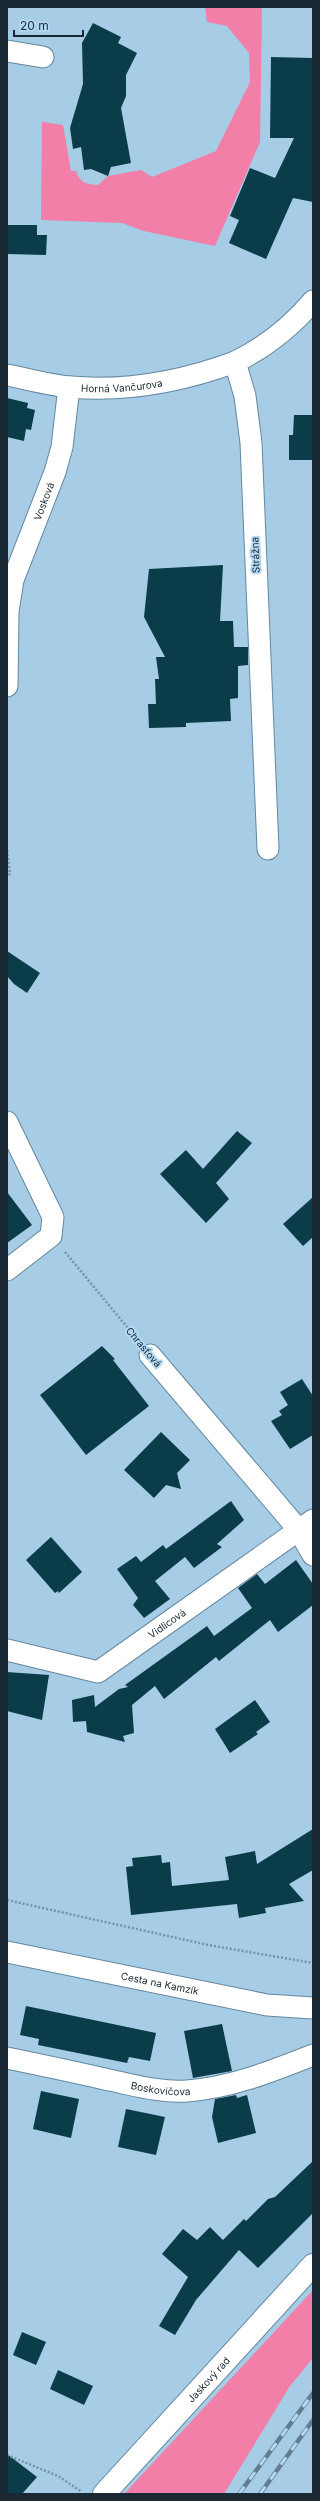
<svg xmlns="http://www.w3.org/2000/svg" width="320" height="2501" font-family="Inter,sans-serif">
  <rect width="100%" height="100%" fill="#a6cce6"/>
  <!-- green -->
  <g fill="#f17fa7">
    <path d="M205 7H262L260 142 215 246 144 231 122 223 41 220 42 122 63 125 71 171H76C79 182 87 185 98 185L108 176 141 170 152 177 216 151 250 82 249 53 227 26 207 22Z"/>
    <path d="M313 2290V2358L290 2386 224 2494H124Z"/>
  </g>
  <!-- building -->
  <g fill="#0a3d49">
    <path d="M93 23 121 37 118 43 137 53 126 75V96L121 108 131 163 111 167 108 176 91 169 84 170 81 147 73 149 70 128 83 84 82 43Z"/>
    <path d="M271 57 313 58V202L293 198 266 259 229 243 239 220 230 216 250 168 275 178 294 138H270Z"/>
    <path d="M7 225H37V235H47L46 255 7 254Z"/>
    <path d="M7 398 28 403 27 408 35 410 31 430 26 429 24 441 7 437Z"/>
    <path d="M294 415H313V460H289V435H293Z"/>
    <path d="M223 565 220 621H233L234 647H248V665L238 666V698L230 699 231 721 186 723V727L149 728 148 704H156L155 679H159L156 657H165L144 617 149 569Z"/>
    <path d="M7 951 40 973 27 993 14 984 7 976Z"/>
    <path d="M237 1131 252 1143 216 1183 229 1199 206 1223 160 1174 186 1150 203 1169Z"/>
    <path d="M7 1192 32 1225 7 1243Z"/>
    <path d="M313 1197V1237L303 1246 283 1224Z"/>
    <path d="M102 1346 115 1359 113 1360 149 1406 86 1455 40 1395Z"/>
    <path d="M302 1379 313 1396V1435L290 1449 271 1421 282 1415 279 1411 288 1405 280 1392Z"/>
    <path d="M161 1432 190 1460 177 1473 181 1489 166 1485 154 1498 124 1470Z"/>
    <path d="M231 1501 244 1520 217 1544 222 1547 194 1568 185 1557 155 1581 170 1599 144 1618 133 1605 138 1598 117 1569 136 1556 141 1562 163 1545 166 1549Z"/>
    <path d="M51 1537 82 1572 59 1593 58 1591 55 1593 26 1560Z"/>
    <path d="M296 1560 313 1584V1605L278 1632 270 1620 219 1661 216 1657 164 1699 155 1686 132 1705 134 1733 123 1736 125 1742 87 1732 86 1721 73 1722 72 1700 94 1695 95 1707 119 1689 128 1687 125 1685 207 1626 214 1636 252 1608 238 1588 257 1574 265 1584Z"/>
    <path d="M7 1672 49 1675 42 1720 7 1711Z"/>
    <path d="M255 1700 270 1722 256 1732 258 1734 230 1753 215 1729Z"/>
    <path d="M313 1829V1870L289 1884 304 1901 265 1908 266 1913 239 1918 237 1904 131 1915 126 1867 133 1866 132 1858 161 1855 162 1863 170 1862 172 1886 229 1880 225 1857 255 1851 257 1864Z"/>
    <path d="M26 2006 156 2033 150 2061 129 2057 127 2063 38 2045 39 2039 20 2035Z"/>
    <path d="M222 2024 232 2071 193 2078 184 2031Z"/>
    <path d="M41 2091 79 2099 71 2138 33 2129Z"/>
    <path d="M236 2095 237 2098 247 2095 256 2133 218 2143 212 2117 215 2099Z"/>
    <path d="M126 2109 165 2117 156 2155 118 2147Z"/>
    <path d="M313 2161V2213L258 2268 239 2250 196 2300 175 2335 159 2326 188 2277 162 2254 183 2229 197 2240 210 2227 223 2240 244 2219 246 2221 268 2199 275 2197Z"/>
    <path d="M22 2332 46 2342 36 2365 13 2355Z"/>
    <path d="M58 2370 93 2386 84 2405 50 2389Z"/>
    <path d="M7 2454 37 2477 22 2494H7Z"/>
  </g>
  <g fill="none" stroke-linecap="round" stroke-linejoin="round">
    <!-- minor casing -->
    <g stroke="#6488a1" stroke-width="23">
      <g id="minor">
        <path d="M7 51 43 57"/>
        <path id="s1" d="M7 375C28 379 49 385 70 387 128 392 181 382 235 362"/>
        <path id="s2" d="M7 686 8 612 13 580 55 472 62 447 69 387"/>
        <path d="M268 849 251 443 245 396 235 362C266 347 290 328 313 301"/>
        <path d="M7 1122 53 1217 51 1236 7 1270"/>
        <path d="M150 1355 298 1529 313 1555"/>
        <path id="s3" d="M7 1650 98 1672 313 1520"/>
        <path id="s4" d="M7 1952 267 2005 313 2008"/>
        <path id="s5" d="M7 2058C41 2065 75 2072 109 2080 134 2085 161 2093 187 2091 231 2088 272 2071 313 2055"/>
      </g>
    </g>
    <!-- tertiary casing -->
    <g stroke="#6488a1" stroke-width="24">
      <g id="tertiary">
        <path id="s6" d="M104 2494 313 2265"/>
      </g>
    </g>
    <!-- path -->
    <g stroke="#7593a7" stroke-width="2.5" stroke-dasharray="2 2" stroke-linecap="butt">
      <path d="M7 850 10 874 7 876"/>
      <path d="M65 1252 137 1339"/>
      <path d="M7 1900 208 1945 313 1963"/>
      <path d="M7 2455 58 2476 82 2492"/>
    </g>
    <!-- minor -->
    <use href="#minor" stroke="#fff" stroke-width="21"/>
    <!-- tertiary -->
    <use href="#tertiary" stroke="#fff" stroke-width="22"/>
    <!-- rail casing -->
    <g stroke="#637d90" stroke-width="4.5">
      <g id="rail">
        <path d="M239 2494 313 2393"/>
        <path d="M260 2494 313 2420"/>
      </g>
    </g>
    <!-- rail -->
    <use href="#rail" stroke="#b3d9f4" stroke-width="3" stroke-dasharray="9" stroke-linecap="butt"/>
  </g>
  <g text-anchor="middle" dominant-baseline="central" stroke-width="4" stroke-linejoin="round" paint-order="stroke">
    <!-- street labels -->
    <g font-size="10" fill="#192832" stroke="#b3d9f4">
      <text stroke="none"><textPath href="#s1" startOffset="116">Horná Vančurova</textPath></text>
      <text stroke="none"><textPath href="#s2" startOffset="191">Vosková</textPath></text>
      <text transform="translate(255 555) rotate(-92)">Strážna</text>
      <text transform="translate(144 1347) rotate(50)">Chrasťová</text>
      <text stroke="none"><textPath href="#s3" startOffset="178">Vidlicová</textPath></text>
      <text stroke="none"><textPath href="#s4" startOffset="156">Cesta na Kamzík</textPath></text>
      <text stroke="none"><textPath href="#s5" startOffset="157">Boskovičova</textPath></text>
      <text stroke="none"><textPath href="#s6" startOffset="155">Jaskový rad</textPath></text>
    </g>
  </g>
  <!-- border -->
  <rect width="320" height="2501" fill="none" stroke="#192832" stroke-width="16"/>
  <!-- scale -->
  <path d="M14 30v6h69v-6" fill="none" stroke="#192832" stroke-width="2"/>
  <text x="20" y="30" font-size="12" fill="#192832" stroke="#b3d9f4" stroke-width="3" paint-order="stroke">20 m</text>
</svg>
